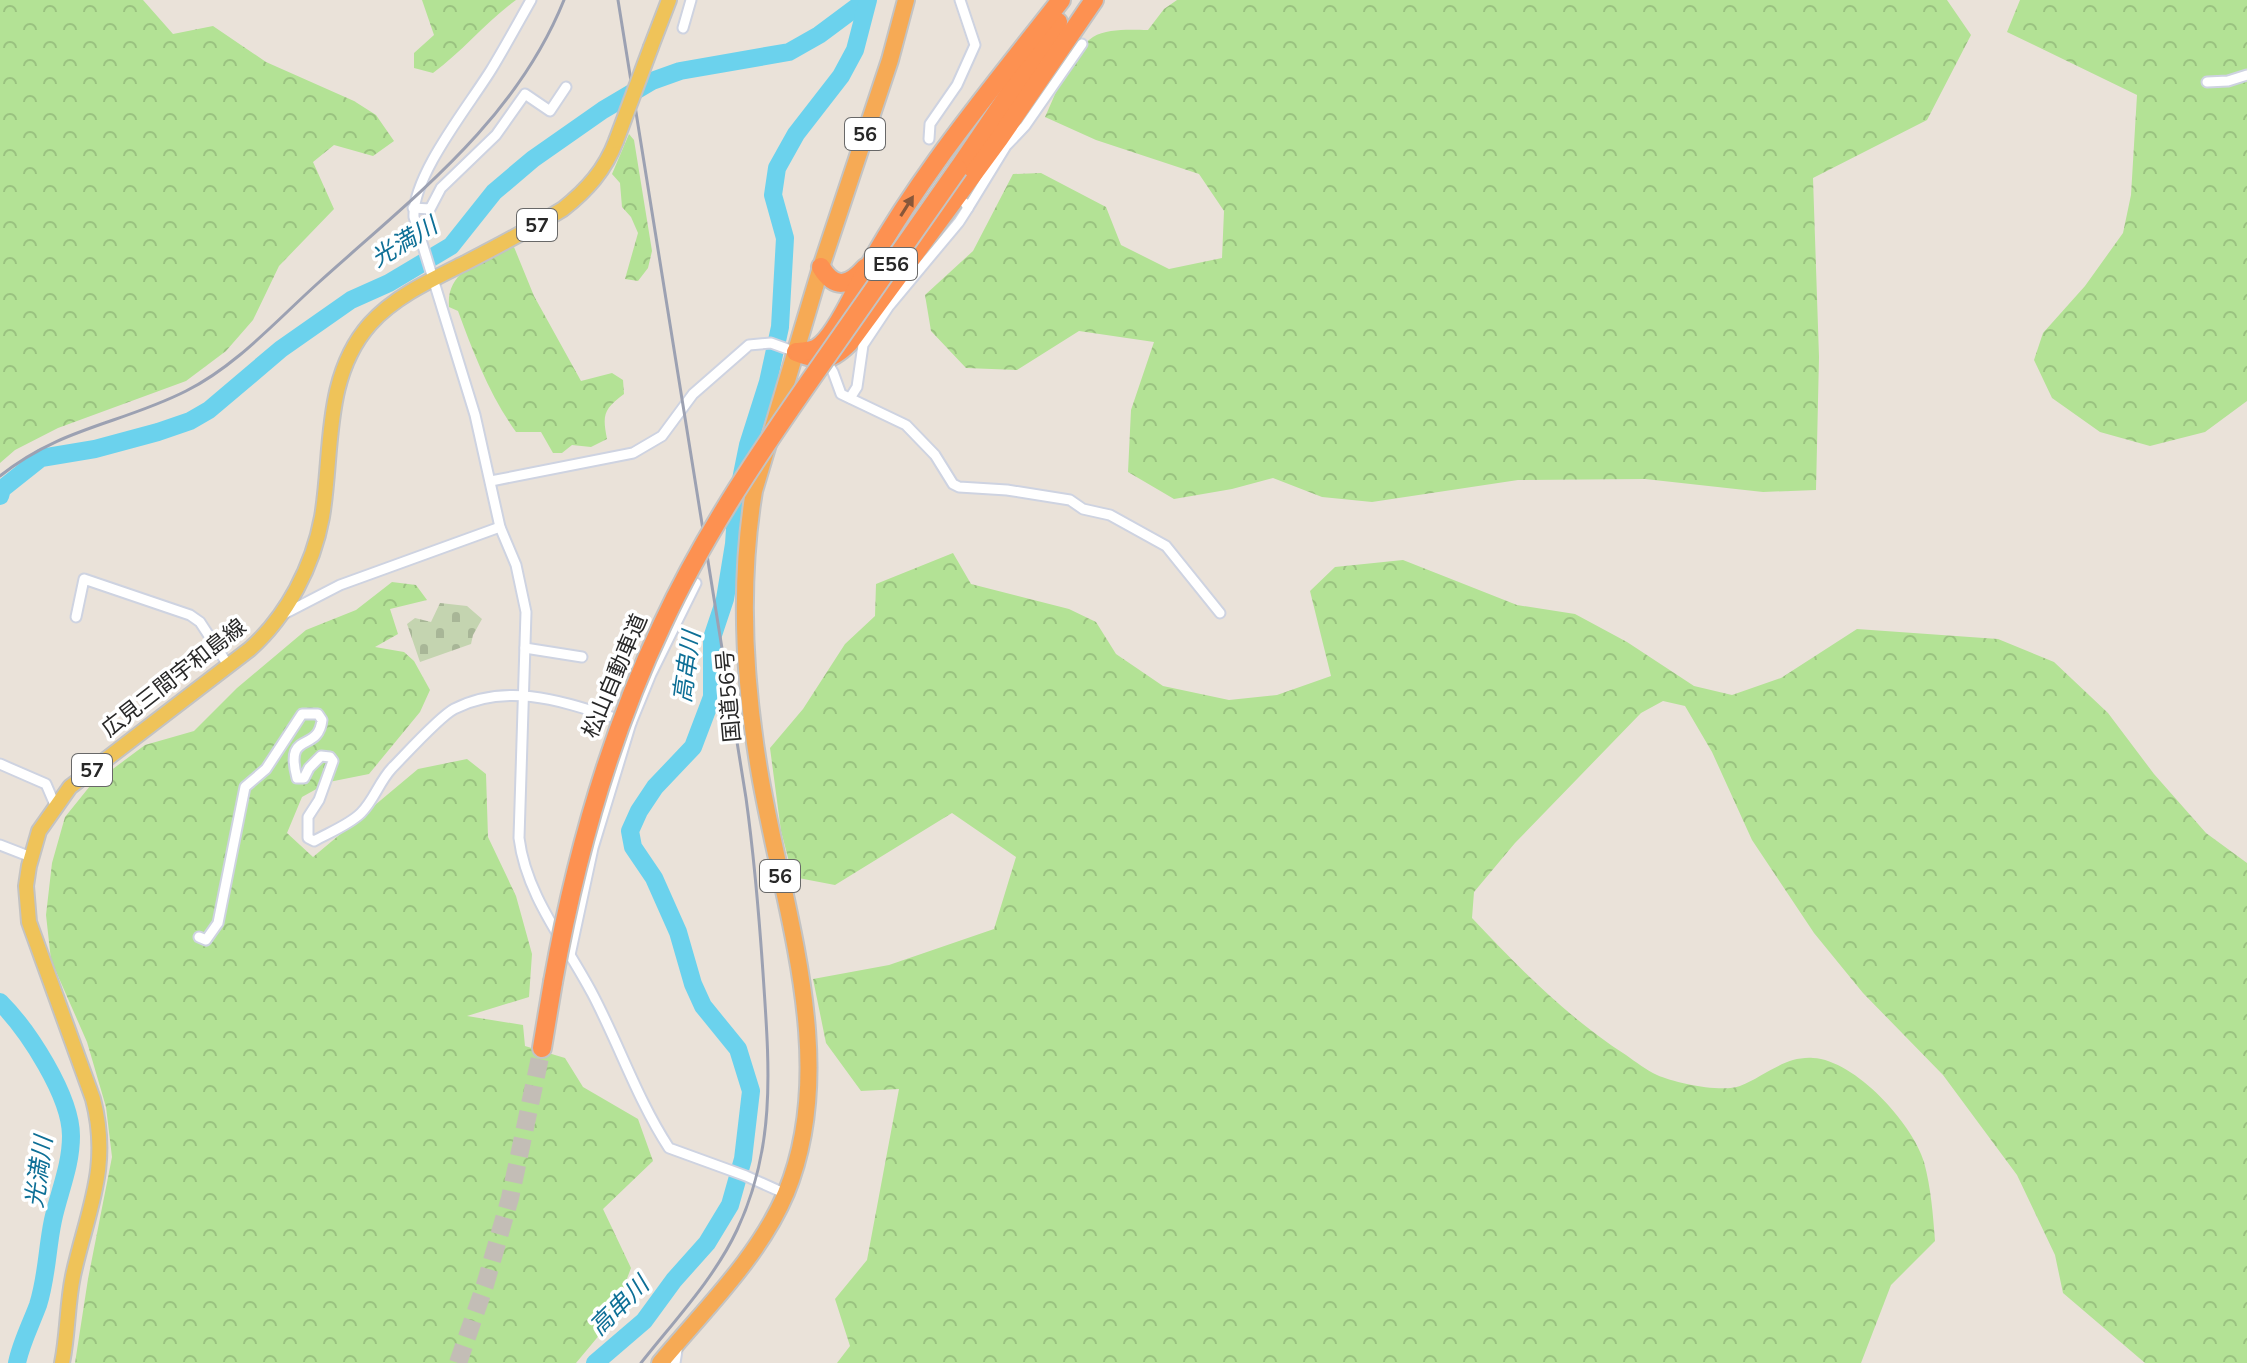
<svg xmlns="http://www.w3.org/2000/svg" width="2247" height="1363" font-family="'Nunito Sans','Noto Sans JP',sans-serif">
  <defs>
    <pattern id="forest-crowns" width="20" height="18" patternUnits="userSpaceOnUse" patternTransform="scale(2)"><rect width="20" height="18" fill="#b3e295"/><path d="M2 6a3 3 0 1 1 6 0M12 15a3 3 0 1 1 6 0" fill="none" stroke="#9ac280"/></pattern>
    <pattern id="cemetery-stones" width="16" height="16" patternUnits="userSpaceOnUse" patternTransform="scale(2)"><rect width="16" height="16" fill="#c4d4b0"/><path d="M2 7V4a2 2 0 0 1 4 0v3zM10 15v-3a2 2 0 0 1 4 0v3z" fill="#a8b697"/></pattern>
  </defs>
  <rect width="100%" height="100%" fill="#eae2d9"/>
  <!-- forest -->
  <g fill="url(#forest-crowns)">
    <path d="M0 0H143L173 34 213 26 266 62 354 101 376 115 394 141 373 156 334 145 313 162 334 209 279 266 253 320 226 351 186 381 58 428 15 450 0 463Z"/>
    <path d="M422 0H516C486 22 463 51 433 73L414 68V53L434 35Z"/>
    <path d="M1177 0H1947L1971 35 1927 120 1813 178 1819 357 1816 490 1763 492 1645 479 1518 480 1372 502 1322 497 1273 478 1232 489 1174 499 1128 472 1131 410 1154 342 1079 331 1017 370 966 368 931 331 925 295 973 251 1013 174 1041 173 1106 207 1121 245 1169 269 1222 258 1224 211 1199 174 1096 140 1045 117C1057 92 1069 53 1093 37 1108 28 1131 30 1148 30L1164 9Z"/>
    <path d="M2020 0H2247V401L2205 432 2150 446 2100 432 2052 398 2034 360 2043 333 2085 286 2123 233 2131 195 2137 95 2007 32Z"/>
    <path d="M629 134 634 140 652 251 648 268 638 281 625 279 638 233 631 217 622 207 620 183 612 174Z"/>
    <path d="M514 247 534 296 581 381 612 373 623 380 624 394C604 409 602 414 607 439L591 447 572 445 562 453H553L541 432H516C490 396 473 352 458 311L449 307C446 268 484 261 514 247Z"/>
    <path d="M953 553 971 584 1069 609 1096 622 1116 654 1163 686 1229 700 1277 695 1331 676 1310 591 1335 567 1403 560 1517 605 1575 614 1627 642 1694 686 1732 695 1781 678 1857 629 1998 639 2054 662 2108 713 2154 774 2206 833 2247 863V1363H2145L2063 1293 2055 1255 2017 1175 1943 1075 1863 993 1814 933 1752 840 1712 752 1685 706 1663 701 1641 713 1515 843 1474 892 1472 918C1519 968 1568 1018 1626 1055 1636 1062 1646 1070 1657 1075 1675 1083 1722 1093 1740 1086 1765 1076 1785 1056 1813 1058 1855 1060 1913 1124 1924 1162 1931 1188 1933 1214 1935 1241L1891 1285 1861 1363H837L850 1346 835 1299 867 1260 899 1089 861 1091 826 1043 813 979 889 965 994 929 1016 857 952 813 835 885 793 877 781 831 770 748 803 709 845 644 875 616 876 584Z"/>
    <path d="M392 582 416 585 427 600 390 609 398 634 375 647 404 652 414 661 430 690 420 712 369 774 329 782 302 797 287 833 313 857 418 769 467 759 486 774 488 837 516 896 532 954 529 997 467 1016 523 1025 525 1046 565 1058 583 1087 638 1119 653 1161 603 1209 631 1268 611 1321 576 1363H75L88 1279 112 1157 106 1107 87 1042 51 960 46 915 52 863 65 817 90 786 145 745 194 731 237 688 306 630 356 610Z"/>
  </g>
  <!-- cemetery -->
  <path fill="url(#cemetery-stones)" d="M440 603 467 606 482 619 473 635 471 644 420 662 407 624 415 618 431 622Z"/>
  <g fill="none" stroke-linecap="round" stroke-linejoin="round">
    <!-- river -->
    <g stroke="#6bd2ed" stroke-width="18">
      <path d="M0 496 2 489 41 458 95 449 158 432 190 421 209 410 281 349 351 300 389 283 451 246 494 192 533 159 603 110 652 81 680 71 789 52 819 35 866 0"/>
      <path d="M0 1002C28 1030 71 1096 71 1136 71 1166 59 1192 53 1220 47 1248 47 1277 38 1305 31 1324 21 1343 17 1363"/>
      <path d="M595 1363 644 1321 674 1280 707 1243 730 1205 743 1159 751 1091 738 1049 703 1006 693 984 678 932 654 878 633 847 630 831 639 811 655 787 693 747 712 697V638L725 599 734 544 737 499 748 445 768 382 780 327 785 238 773 195 777 168 796 134 841 76 855 50 868 0"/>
    </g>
    <!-- motorway-tunnel -->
    <path stroke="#c3bdb6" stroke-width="18" stroke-dasharray="18 9" stroke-linecap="butt" d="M458 1363 485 1285 510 1198 542 1048"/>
    <!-- minor casing -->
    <g stroke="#ced3e1" stroke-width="13">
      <g id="minor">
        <path d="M531 0C518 23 505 47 491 70 468 107 412 176 414 217L475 415 500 527 516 565 526 612 519 838C526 895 565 942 592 993 619 1044 637 1099 669 1148L746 1176 786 1194"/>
        <path d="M683 28 691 0"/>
        <path d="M2207 82 2228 81 2247 75"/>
        <path d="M929 139 930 124 957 85 975 45 960 0"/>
        <path d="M413 208 430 209 441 188 496 135 525 94 550 111 566 87"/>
        <path d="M968 208 1006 146 1025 126 1082 44"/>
        <path d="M824 357 833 372 841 394 906 425 935 455 953 484 959 487 1007 490 1070 500 1083 509 1110 515 1166 546 1220 613"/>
        <path d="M850 398 857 387 863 345 889 306 959 222 968 208 965 203"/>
        <path d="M491 481 633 453 662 436 693 394 749 345 771 343 796 352"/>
        <path d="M282 615 340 585 500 527"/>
        <path d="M76 617 84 579 190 615 200 622 228 665"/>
        <path d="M525 648 582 657"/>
        <path d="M631 723 651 674 696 583"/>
        <path d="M0 764 46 784 55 805"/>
        <path d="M0 845 31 857"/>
        <path d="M199 937 206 940 218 923 245 787 266 769 302 714H318L322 720C318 754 284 729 297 778H304L309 768 321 756 330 757 333 761 319 800 308 817V838L314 841C328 833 349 825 361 813 374 800 379 782 392 768 405 755 439 717 454 709 513 679 574 706 631 723L593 848 570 955"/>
        <path d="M675 1363 678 1344"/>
      </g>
    </g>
    <!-- primary casing -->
    <g stroke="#c3c3c3" stroke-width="18">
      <g id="primary">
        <path d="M651 47 669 0"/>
        <path d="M62 1363C68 1334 67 1305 73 1276 87 1211 111 1168 93 1099L29 922 26 886 29 866 39 831 70 787 250 649C287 616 313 566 322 517 333 452 323 377 370 324 395 296 433 279 467 262 500 245 532 228 563 209 587 190 605 170 616 141"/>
      </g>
    </g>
    <!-- trunk casing -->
    <g stroke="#c3c3c3" stroke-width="20">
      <path id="trunk" d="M660 1363C704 1310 759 1257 786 1193 841 1060 781 903 759 769 744 679 739 582 754 491L821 267 890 60 906 0"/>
    </g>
    <!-- motorway casing -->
    <g stroke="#c3c3c3" stroke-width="22">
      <g id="motorway">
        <path d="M958 169 1058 22"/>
        <path d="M821 267C834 289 848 287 865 268"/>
        <path d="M796 352C822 361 829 363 849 343L999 139 1094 0"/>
        <path d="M799 352C805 351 811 351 817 348 832 339 849 304 857 288 912 183 989 92 1061 0"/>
        <path d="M542 1048 553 982"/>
      </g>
    </g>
    <!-- minor -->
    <use href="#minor" stroke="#fff" stroke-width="9"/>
    <!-- primary -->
    <use href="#primary" stroke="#efc359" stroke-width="14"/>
    <!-- trunk -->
    <use href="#trunk" stroke="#f6aa55" stroke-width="16"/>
    <!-- motorway -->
    <use href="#motorway" stroke="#fd9151" stroke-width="18"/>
    <!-- rail -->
    <g stroke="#9ca1b2" stroke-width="3">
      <path d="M618 0 746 798C754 856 759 914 763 973 769 1064 777 1145 737 1230 714 1279 674 1321 641 1363"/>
      <path d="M0 476C61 427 121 424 186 391 236 366 276 321 317 284 412 198 515 122 564 0"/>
    </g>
    <!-- primary-bridge casing -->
    <g stroke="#c3c3c3" stroke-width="18" stroke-linecap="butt">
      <path id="primary-bridge" d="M616 141 651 47"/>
    </g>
    <!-- motorway-bridge casing -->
    <g stroke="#c3c3c3" stroke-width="22" stroke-linecap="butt">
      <path id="motorway-bridge" d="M553 982C575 858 608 739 662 625 705 532 764 446 823 362 868 298 913 233 958 169"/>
    </g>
    <!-- primary-bridge -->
    <use href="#primary-bridge" stroke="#efc359" stroke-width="14"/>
    <!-- motorway-bridge -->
    <use href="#motorway-bridge" stroke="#fd9151" stroke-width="18"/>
  </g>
  <!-- one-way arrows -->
  <defs><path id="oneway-solid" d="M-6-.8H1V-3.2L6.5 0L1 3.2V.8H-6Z" transform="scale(2)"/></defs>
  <use fill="#88573a" href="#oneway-solid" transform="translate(907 206) rotate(-58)"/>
  <g text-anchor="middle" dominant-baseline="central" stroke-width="7" stroke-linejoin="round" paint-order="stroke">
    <!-- shield labels -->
    <g fill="#fff" stroke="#686868" stroke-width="2">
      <rect x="845" y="118" width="40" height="32" rx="6"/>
      <rect x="517" y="209" width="40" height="32" rx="6"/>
      <rect x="865" y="248" width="52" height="32" rx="6"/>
      <rect x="72" y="754" width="40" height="32" rx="6"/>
      <rect x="760" y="860" width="40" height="32" rx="6"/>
    </g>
    <g font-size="20" font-weight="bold" fill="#282828">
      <text x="865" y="134">56</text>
      <text x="537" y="225">57</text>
      <text x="891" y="264">E56</text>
      <text x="92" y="770">57</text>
      <text x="780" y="876">56</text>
    </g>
    <!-- street labels -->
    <g font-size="22" fill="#282828" stroke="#fff">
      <text transform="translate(615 676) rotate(-67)">松山自動車道</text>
      <text transform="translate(174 678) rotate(-38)">広見三間宇和島線</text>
      <text transform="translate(729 696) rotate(-95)">国道56号</text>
    </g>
    <!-- water labels -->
    <g font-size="24" font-style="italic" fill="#0d6f96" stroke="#fff">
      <text transform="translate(404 242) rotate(-31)">光満川</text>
      <text transform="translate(687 667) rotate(-82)">高串川</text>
      <text transform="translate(39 1172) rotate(-82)">光満川</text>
      <text transform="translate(619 1306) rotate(-45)">高串川</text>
    </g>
  </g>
</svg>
